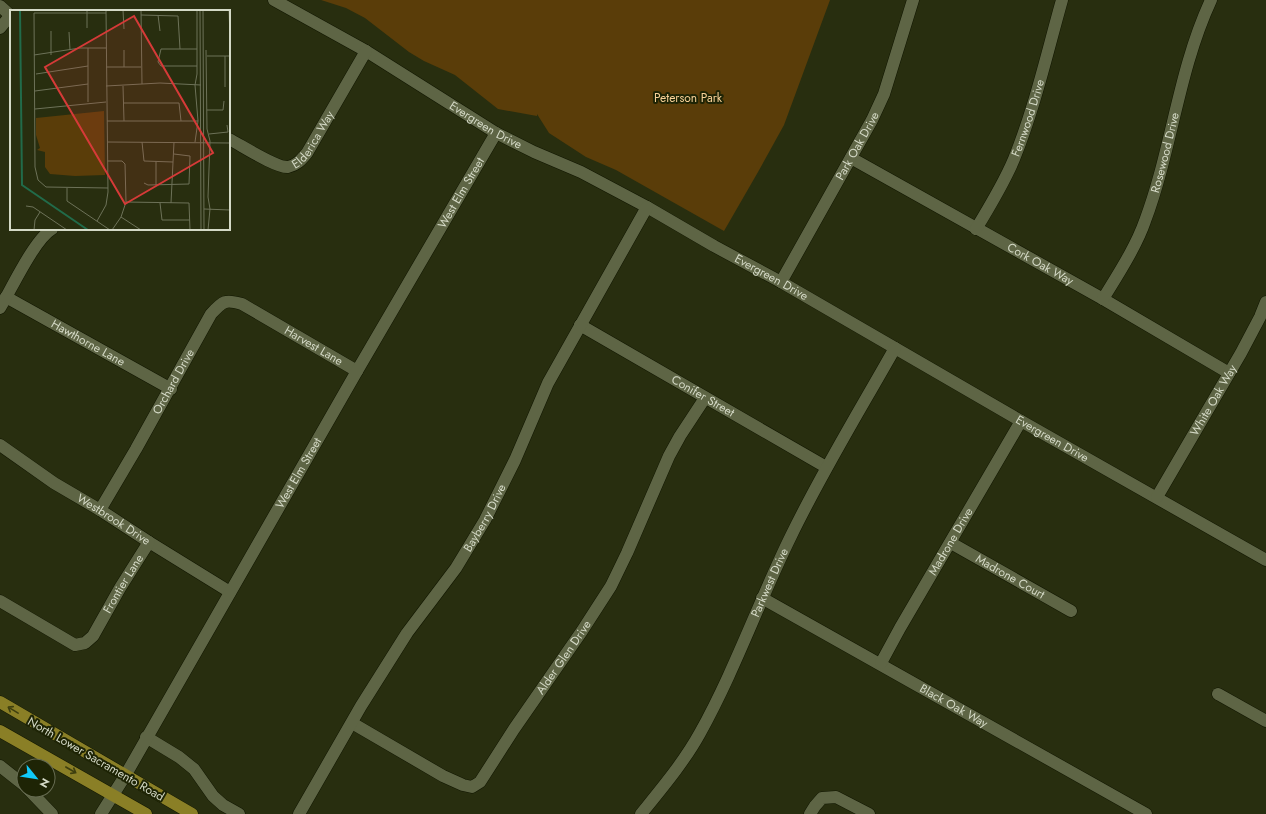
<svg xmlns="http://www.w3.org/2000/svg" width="1266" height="814" font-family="Jost,sans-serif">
  <rect width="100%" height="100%" fill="#282e0f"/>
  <!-- green -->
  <path fill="#5a3d09" d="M321 0H830L784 125 758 172 724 231 616 170 586 157 549 133 537 114V116L498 109 455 75 424 61 409 52 365 18 346 8Z"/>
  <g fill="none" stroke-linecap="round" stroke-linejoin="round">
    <!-- minor casing -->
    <g stroke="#111600" stroke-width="13">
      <g id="minor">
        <path id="s1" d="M274 0 366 51 496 133 534 152 581 172 647 207 714 246 781 282 1021 421 1266 560"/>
        <path d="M0 6 11 16"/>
        <path d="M0 28 10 16"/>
        <path id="s2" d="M229 139C241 145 276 168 288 167 297 165 301 160 307 153L366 51"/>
        <path id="s3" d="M851 158 1103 299 1229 373"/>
        <path id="s4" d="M976 229C990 206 1004 183 1014 159 1035 107 1047 53 1062 0"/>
        <path id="s5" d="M781 282 872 120 884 94 913 0"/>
        <path id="s6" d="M6 297 171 389"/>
        <path id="s7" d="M1103 299C1117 276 1136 247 1145 221 1172 149 1178 71 1211 0"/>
        <path d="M0 308C12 288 34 240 52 229"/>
        <path id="s8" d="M580 325 826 467"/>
        <path id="s9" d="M0 445 54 483 100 510 149 542 230 592"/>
        <path id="s10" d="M1157 497 1241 353 1260 317 1266 302"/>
        <path id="s11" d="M100 510 136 449 211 314C223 301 225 299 242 304L357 371"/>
        <path id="s12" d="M951 543 1071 611"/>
        <path id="s13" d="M762 598 1146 814"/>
        <path id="s14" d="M0 601 75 645 85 643 93 636 120 588 149 542"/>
        <path id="s15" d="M881 663 900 628 1021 421"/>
        <path d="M1218 694 1266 721"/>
        <path id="s16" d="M352 723 443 776 463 785 472 787 480 782 514 729 582 631 611 586 627 553 669 456 680 436 705 398"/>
        <path d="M146 737 179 757 194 769 213 796 223 805 239 814"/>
        <path d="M0 766 24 785"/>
        <path d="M29 790 52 814"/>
        <path id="s17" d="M101 814 125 776 357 371 496 133"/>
        <path id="s18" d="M299 814 361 706 407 633 456 568 485 520 515 460 548 383 647 207"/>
        <path id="s19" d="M641 814C662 788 684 762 700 733 735 670 759 601 791 536 822 472 860 410 895 348"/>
        <path d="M810 814 815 806 822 798 836 797 869 814"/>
      </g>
    </g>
    <!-- major casing -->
    <g stroke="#111600" stroke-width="13">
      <g id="major">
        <path d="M0 702 192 814"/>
        <path d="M0 731 146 814"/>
      </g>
    </g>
    <!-- minor -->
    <use href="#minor" stroke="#5e6545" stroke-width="12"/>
    <!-- major -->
    <use href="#major" stroke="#8a7f26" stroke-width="12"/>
  </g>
  <!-- one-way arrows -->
  <defs><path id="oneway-shaft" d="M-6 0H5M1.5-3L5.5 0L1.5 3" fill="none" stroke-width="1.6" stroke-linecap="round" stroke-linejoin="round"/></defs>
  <g stroke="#3e3f0f">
    <use href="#oneway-shaft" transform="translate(13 710) rotate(-149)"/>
    <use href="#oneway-shaft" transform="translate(71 770) rotate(30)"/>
  </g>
  <g text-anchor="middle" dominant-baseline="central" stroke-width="4" stroke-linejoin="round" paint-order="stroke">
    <!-- park labels -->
    <g font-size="12" fill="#f8d198" stroke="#1e2405">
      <text x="688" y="98">Peterson Park</text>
    </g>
    <!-- street labels -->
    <g font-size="12" fill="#d4d9c6" stroke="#1e2405">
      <text stroke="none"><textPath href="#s4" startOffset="123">Fernwood Drive</textPath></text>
      <text stroke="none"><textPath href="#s1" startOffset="246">Evergreen Drive</textPath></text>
      <text stroke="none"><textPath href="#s2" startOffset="104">Elderica Way</textPath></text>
      <text stroke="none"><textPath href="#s5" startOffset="156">Park Oak Drive</textPath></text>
      <text stroke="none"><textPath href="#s7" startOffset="160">Rosewood Drive</textPath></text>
      <text stroke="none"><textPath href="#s17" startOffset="718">West Elm Street</textPath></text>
      <text stroke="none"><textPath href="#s3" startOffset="217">Cork Oak Way</textPath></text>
      <text stroke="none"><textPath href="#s1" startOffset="570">Evergreen Drive</textPath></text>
      <text stroke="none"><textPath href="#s6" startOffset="94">Hawthorne Lane</textPath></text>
      <text stroke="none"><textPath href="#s11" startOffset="344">Harvest Lane</textPath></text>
      <text stroke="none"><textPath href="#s11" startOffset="148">Orchard Drive</textPath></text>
      <text stroke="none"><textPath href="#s8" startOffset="142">Conifer Street</textPath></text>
      <text stroke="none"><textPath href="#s10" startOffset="112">White Oak Way</textPath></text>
      <text stroke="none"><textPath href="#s1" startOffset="894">Evergreen Drive</textPath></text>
      <text stroke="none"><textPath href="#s17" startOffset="394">West Elm Street</textPath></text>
      <text stroke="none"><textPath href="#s18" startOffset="350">Bayberry Drive</textPath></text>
      <text stroke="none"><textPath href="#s9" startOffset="136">Westbrook Drive</textPath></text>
      <text stroke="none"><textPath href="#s15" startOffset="140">Madrone Drive</textPath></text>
      <text stroke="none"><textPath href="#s12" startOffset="68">Madrone Court</textPath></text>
      <text stroke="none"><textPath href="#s19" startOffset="266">Parkwest Drive</textPath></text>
      <text stroke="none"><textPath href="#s14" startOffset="168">Frontier Lane</textPath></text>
      <text stroke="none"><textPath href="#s16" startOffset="296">Alder Glen Drive</textPath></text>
      <text stroke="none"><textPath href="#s13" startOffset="220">Black Oak Way</textPath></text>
      <text transform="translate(96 759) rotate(30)">North Lower Sacramento Road</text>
    </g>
  </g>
  <!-- overview -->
  <g transform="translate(10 10)">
    <rect width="220" height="220" fill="#282e0f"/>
    <path d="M94 101 95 165 65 166 40 164 35 157V142L27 140 30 138 26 125V108Z" fill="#5a3d09"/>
    <path fill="none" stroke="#216b4a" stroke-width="2" d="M10 0 12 175 78 220"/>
    <path fill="none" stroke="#6d7258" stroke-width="1" d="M113 0 114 19M131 0 132 74M190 0 191 220M193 0 194 220M219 0 220 28M96 3H24L25 157 28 170 36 177 98 178M131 5 168 6 170 39M148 5 150 21M77 18V0M41 21V45M59 22 60 40M78 38V92M187 39H151L148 52 151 56H187M114 40V57M196 40 197 119 200 131 198 187 200 199 198 220M24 45 70 38H96M197 46H220M96 57H131M26 64 78 56M96 76 150 73 191 75M113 76 114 111M215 77V46M25 81 78 74M114 93H169L171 111M25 99 96 92M197 100H213L214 91M97 111H188M199 124 218 122 217 115M98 132 220 133M132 132 134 151 163 152M185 132 188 111 185 75 187 64V0M97 151H112L115 154 116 192 111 207 102 220M146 151V175M134 173 138 175 179 174 180 146 164 144M57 178V191L100 220M116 192 179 193 180 220M150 193 152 210H180M161 193 164 132M16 196 23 197 57 220M194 199 220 200M111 207 131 220M87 211 96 195 98 182 96 0M24 220 25 210 30 202"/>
    <path fill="#d63a38" fill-opacity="0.15" stroke="#d63a38" stroke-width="2" d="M124 6 203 143 115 194 35 57Z"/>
    <rect width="220" height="220" fill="none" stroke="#d4d9c6" stroke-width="2"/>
  </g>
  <!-- north arrow -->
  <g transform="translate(36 778) rotate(120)"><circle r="19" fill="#1e2405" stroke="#676c52"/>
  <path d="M0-3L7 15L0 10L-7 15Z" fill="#10cafa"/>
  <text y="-6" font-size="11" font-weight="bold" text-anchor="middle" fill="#d4d9c6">N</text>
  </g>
</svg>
